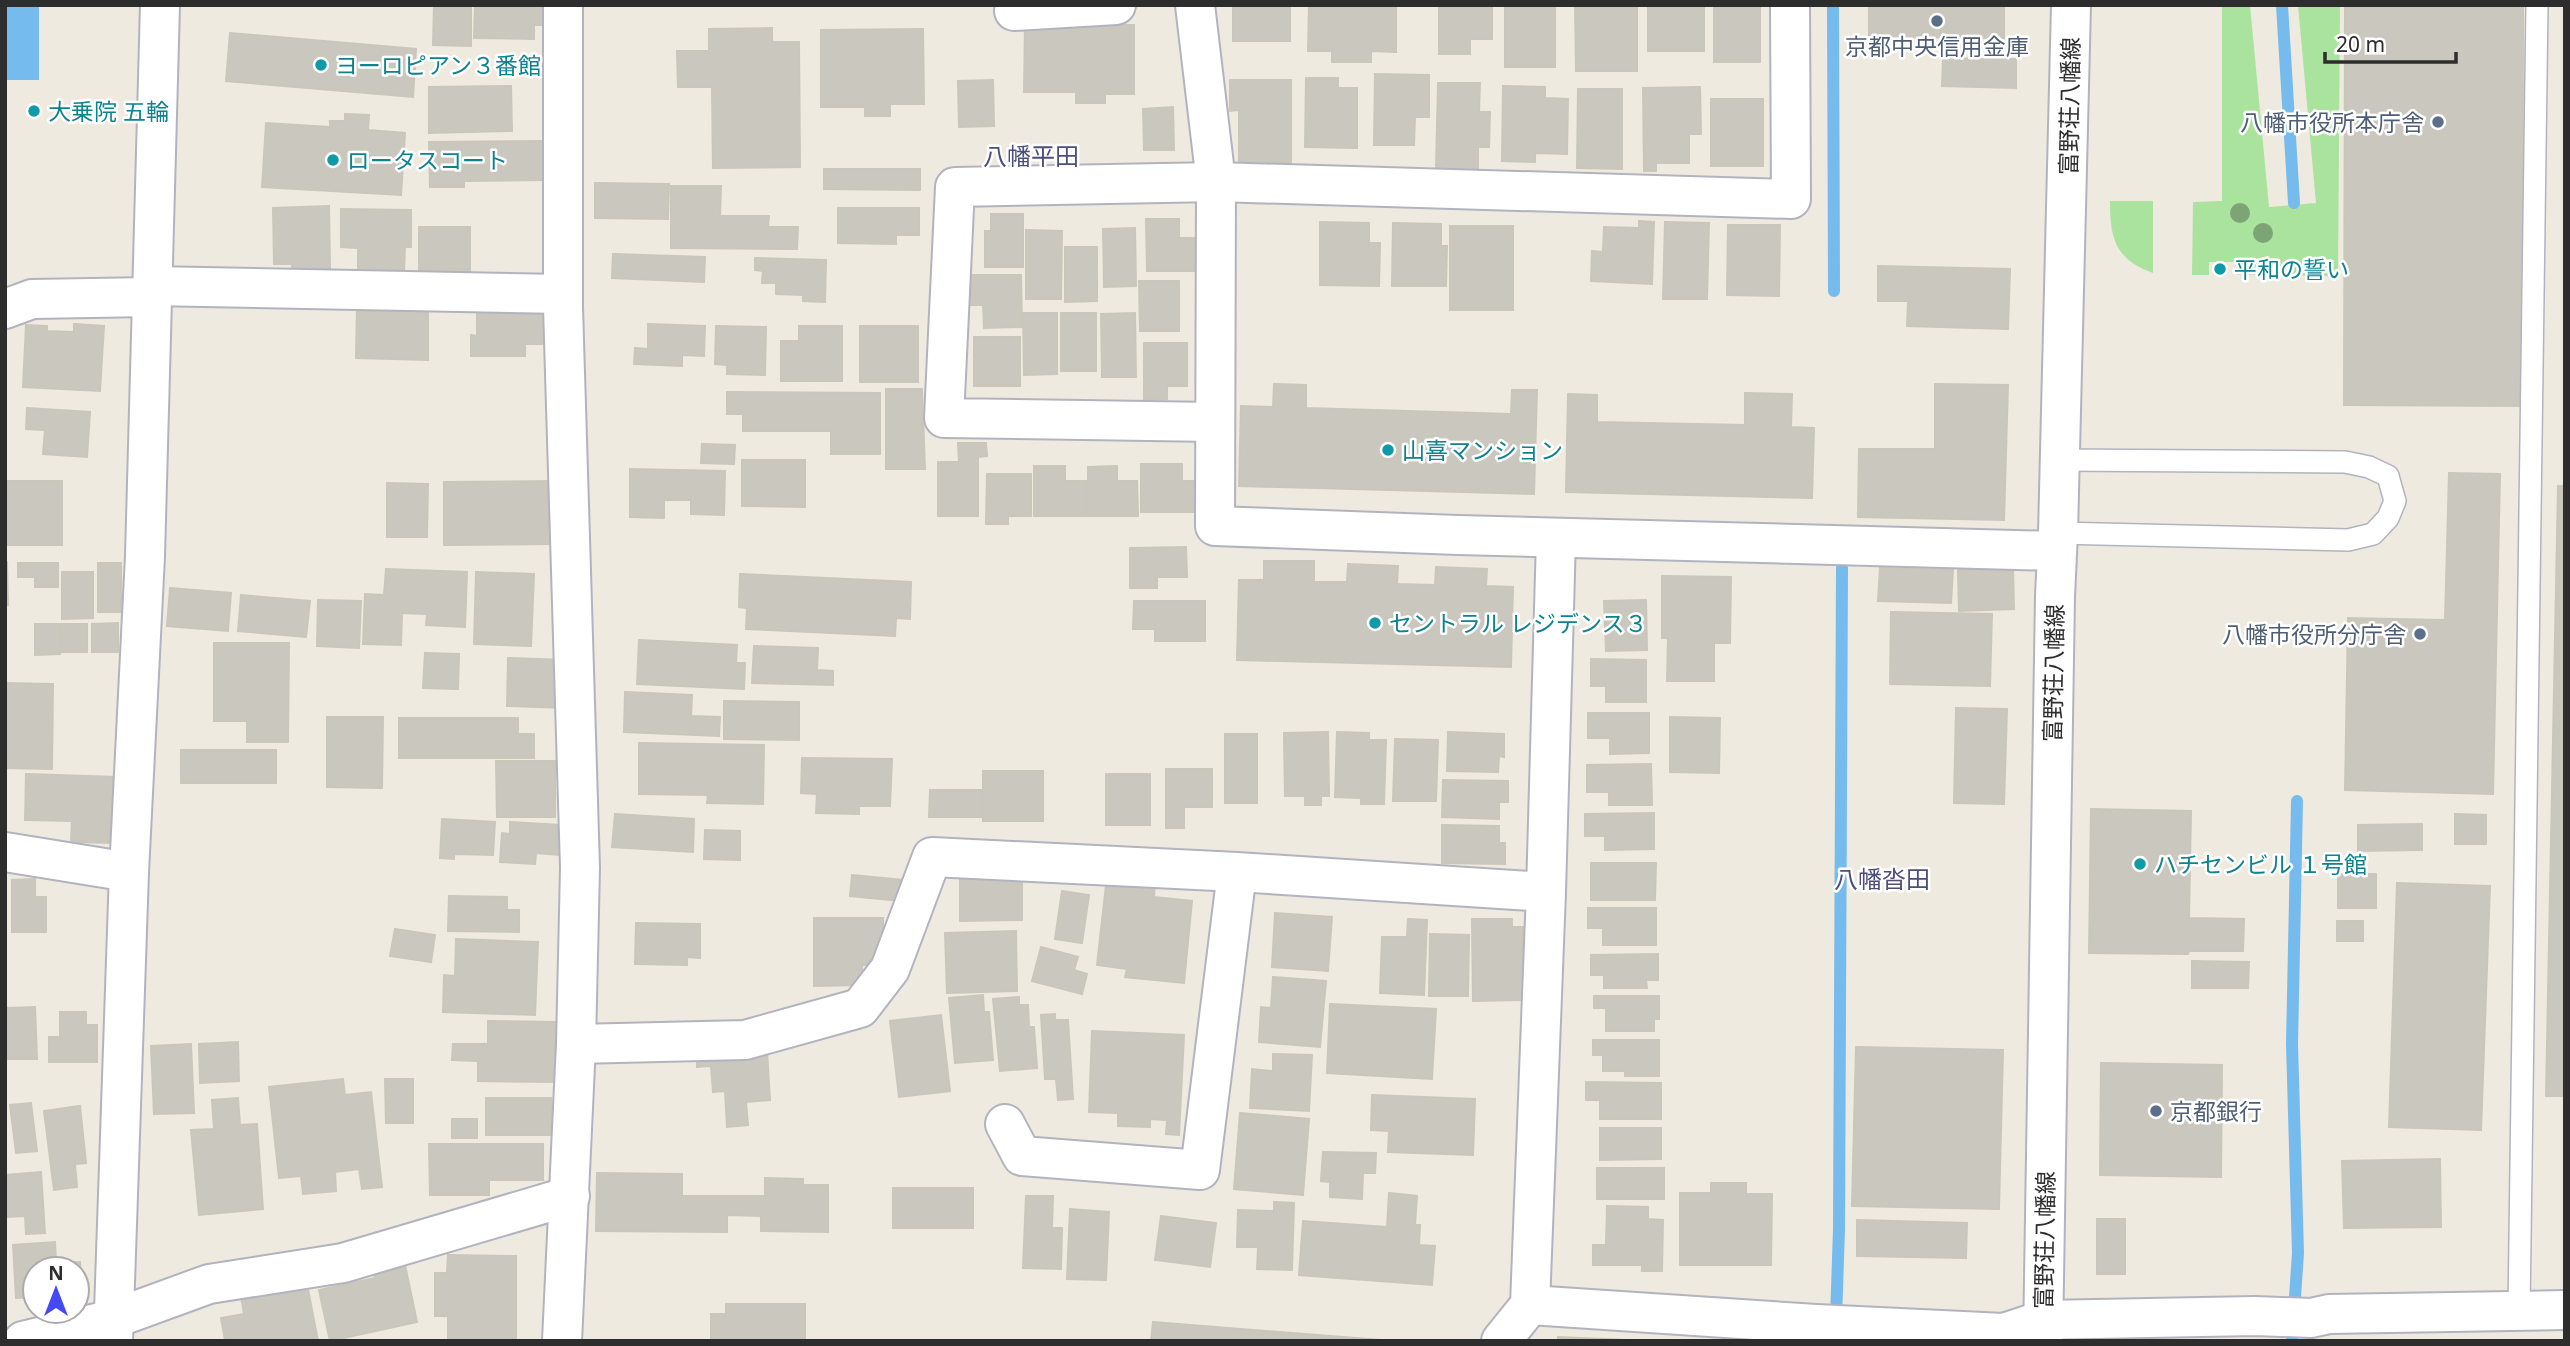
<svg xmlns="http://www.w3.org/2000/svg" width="2570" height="1346" font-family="'Noto Sans','Noto Sans JP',sans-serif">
  <rect width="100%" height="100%" fill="#eeeae0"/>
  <!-- green -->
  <g fill="#aae39e">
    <path d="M2222 5H2250L2269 207 2316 203 2298 5H2340L2338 276 2237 275 2235 262H2209V275H2192L2193 202 2222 201Z"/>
    <path d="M2110 201H2153V273C2115 259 2110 239 2110 201Z"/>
  </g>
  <!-- water -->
  <rect fill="#75bbed" x="5" y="5" width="34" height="75"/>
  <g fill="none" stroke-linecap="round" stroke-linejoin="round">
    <!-- stream -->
    <g stroke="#75bbed" stroke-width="12">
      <path d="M1833 5 1834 291"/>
      <path d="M2282 5 2294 203"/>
      <path d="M1836 1319 1839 1229 1842 568"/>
      <path d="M2292 1341 2298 1253 2292 1044 2297 801"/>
    </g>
  </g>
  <!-- building -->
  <g fill="#cac8be" stroke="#cac6b9" stroke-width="2">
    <path d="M434 5H471V46L433 45Z"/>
    <path d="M475 5H544V25H534V39L474 38Z"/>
    <rect x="1233" y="5" width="57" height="36"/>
    <path d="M1309 5H1396V52L1371 51V62H1332V51H1308Z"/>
    <path d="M1439 5H1492V39H1470V54H1439Z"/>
    <rect x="1505" y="5" width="50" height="62"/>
    <path d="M1575 5H1637V71H1576Z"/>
    <rect x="1648" y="5" width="56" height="46"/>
    <rect x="1714" y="5" width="46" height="57"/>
    <path d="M1869 5H2004V38L1869 37Z"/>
    <path d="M2345 5H2523L2522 406 2344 405Z"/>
    <path d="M1025 25H1134V94H1105V103H1076V92H1024Z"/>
    <path d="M772 28V42H799L800 167 713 168 712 87H678L677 51H709V29Z"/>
    <path d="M923 29 924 104H890V116H865V107H821V30Z"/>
    <path d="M230 33 416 49 413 97 226 81Z"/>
    <path d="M1943 58 2016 59V88L1942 86Z"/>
    <path d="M1375 74 1429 75V117H1415L1414 145H1374Z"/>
    <path d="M1306 78H1338V88H1357V148L1305 147Z"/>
    <path d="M993 80 994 126 959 127 958 81Z"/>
    <path d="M1230 80H1291V166H1239V110L1230 111Z"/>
    <path d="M1438 83H1480L1479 112H1490L1489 147H1478V169H1436Z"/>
    <path d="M511 86 512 131 429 133V87Z"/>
    <path d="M1503 86 1545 87V98L1568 99 1567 154 1535 153V162L1502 161Z"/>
    <path d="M1700 87 1701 134H1689V163H1656V171H1644L1643 88Z"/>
    <path d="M1578 89H1622V169L1577 168Z"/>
    <rect x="1711" y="99" width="52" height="67"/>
    <path d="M1173 107 1174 150H1144L1143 109Z"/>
    <path d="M345 114 369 115 368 130 405 133 401 195 262 187 266 123 330 127V121H345Z"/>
    <path d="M546 141 547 180 464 181V187H430L429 142Z"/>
    <path d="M824 169H920V190L824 189Z"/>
    <path d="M595 183 669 184 668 219 595 218Z"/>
    <path d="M671 186H721L720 216H769L768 227H798L797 249 671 248Z"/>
    <path d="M329 206 330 269 292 270V264H274L273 208Z"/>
    <path d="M838 208H919V235H896V244L838 243Z"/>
    <path d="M341 209 411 210V247H405L404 272 358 271V248L341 247Z"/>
    <path d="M991 214H1023V267H985V231H991Z"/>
    <path d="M1146 219H1179V238H1199V271H1147Z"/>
    <path d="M1639 221 1654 222 1652 284 1591 281 1592 251 1603 252 1604 227 1639 228Z"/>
    <path d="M1320 222 1369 223V243H1380L1379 286 1320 285Z"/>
    <path d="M1665 222 1709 223 1707 299H1663Z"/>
    <path d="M1393 223 1441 224V246H1447L1446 286H1392Z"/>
    <path d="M1728 225H1780L1779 296 1727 295Z"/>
    <rect x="1450" y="226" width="63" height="84"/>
    <path d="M419 227H470V272L419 271Z"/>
    <path d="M1135 228 1136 286 1104 287 1103 229Z"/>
    <path d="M1026 230 1062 231 1061 299H1026Z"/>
    <path d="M1065 247H1097V301L1065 302Z"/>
    <path d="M613 254 705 257 704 282 612 278Z"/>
    <path d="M755 258 826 260 825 302 803 301V295L776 294V283H762L763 271 755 270Z"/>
    <path d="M1878 266 2010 269 2008 329 1907 326 1908 301H1878Z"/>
    <path d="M969 275H1021L1022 327 984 328 983 305H969Z"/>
    <path d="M1139 281H1179V331H1140Z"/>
    <path d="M357 307 428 308V360L356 358Z"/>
    <path d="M477 310H546V344H525V356H471V335L477 336Z"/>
    <path d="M1023 313H1057V374L1024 375Z"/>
    <rect x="1061" y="313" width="35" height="58"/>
    <path d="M1135 313 1136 377H1102L1101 314Z"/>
    <path d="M74 324 104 326 100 391 23 387 26 325 47 326V331L74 332Z"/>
    <path d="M648 324 705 326 704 356 682 355V366L634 364 635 348 648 349Z"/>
    <path d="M716 326 766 327 765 375 727 374V365L715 364Z"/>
    <path d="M799 326H842V381H781V341H799Z"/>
    <rect x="860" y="326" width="58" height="56"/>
    <rect x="974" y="337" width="46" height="49"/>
    <path d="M1144 343H1187V386H1167V399H1144Z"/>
    <path d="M1274 384 1306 385V408L1511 414 1512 390H1537L1534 494 1239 486 1241 406 1273 407Z"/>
    <path d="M1935 384 2008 385 2004 520 1858 517 1859 449H1935Z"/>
    <path d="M886 389H922L925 469H886Z"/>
    <path d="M727 392 880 393V454H831V431H743V414H727Z"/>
    <path d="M1745 393 1792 394 1791 427 1814 428 1812 498 1566 492 1568 394 1597 395V422L1745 425Z"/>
    <path d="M27 408 90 412 87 457 43 454 45 430 26 429Z"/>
    <path d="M958 443H986L987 456 978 457V516H938V462H959Z"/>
    <path d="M702 444 735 445 734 464 701 463Z"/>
    <path d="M742 460H805V507L742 506Z"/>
    <path d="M1141 464H1182V481H1194V512H1141Z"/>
    <path d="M1034 466H1065V481H1086V516H1034Z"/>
    <path d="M1117 466V481H1137L1138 516H1088V467Z"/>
    <path d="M630 469 725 471 724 515 691 514V500H664V518L630 517Z"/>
    <path d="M2449 473 2500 474 2493 794 2345 790 2348 618 2445 620Z"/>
    <path d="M987 474H1031V516H1008V524H986Z"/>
    <rect x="5" y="481" width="57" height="64"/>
    <path d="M555 481 556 544 444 545V482Z"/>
    <path d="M387 483 428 484 427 537H387Z"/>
    <path d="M2558 486H2565V1096H2546Z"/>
    <path d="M1186 547 1187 577H1157V588H1130V548Z"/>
    <path d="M1264 561H1314V582H1347L1348 564 1398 566 1397 584 1435 585 1436 567 1487 569 1486 586 1513 587 1511 667 1237 660 1239 580H1264Z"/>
    <path d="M5 562H7L8 605H5Z"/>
    <path d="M18 563H58V587H35V577H18Z"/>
    <rect x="98" y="563" width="23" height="49"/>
    <path d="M1880 568 1953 570 1951 603 1878 601Z"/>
    <path d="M386 569 467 572 465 627 426 625 427 614 402 613 401 645 363 644 365 594 384 595Z"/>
    <path d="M2013 569 2014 609 1959 611 1958 570Z"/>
    <path d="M62 572H93V618L62 619Z"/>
    <path d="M476 572 534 574 531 646 474 644Z"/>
    <path d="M740 574 911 582 910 619 896 618 895 636 746 629 747 608 739 607Z"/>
    <path d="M1662 576 1731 577 1730 643H1714V681H1667L1668 638H1662Z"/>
    <path d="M170 588 231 593 228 631 167 626Z"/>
    <path d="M241 595 310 601 306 637 238 631Z"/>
    <path d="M318 600 361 601 359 648 317 646Z"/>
    <path d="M1646 600 1647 650 1606 651 1604 601Z"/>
    <path d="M1134 601H1205V641H1155V629H1133Z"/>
    <path d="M1891 612 1992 614 1990 686 1890 684Z"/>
    <path d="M118 623V652H92V624Z"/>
    <path d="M35 624H60V654L35 655Z"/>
    <rect x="62" y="624" width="25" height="28"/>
    <path d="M639 640 737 645 736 663H745L744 689 637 684Z"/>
    <path d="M214 643H289L288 742H247V721H214Z"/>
    <path d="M754 646 818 648 817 670 833 671V685L752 683Z"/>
    <path d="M425 653 459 654 458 689 423 688Z"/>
    <path d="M508 658 568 660 566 708 507 706Z"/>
    <path d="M1591 659 1646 660V702H1606V686H1591Z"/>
    <path d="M5 683 53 684 52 769 5 768Z"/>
    <path d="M625 692 692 695 691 716 720 717 719 736 624 732Z"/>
    <path d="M724 701 799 702V740L724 739Z"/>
    <path d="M1956 708 2007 709 2004 804 1954 803Z"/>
    <path d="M1588 713H1649V753L1610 754V738H1588Z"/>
    <path d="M327 717H383L382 788 327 787Z"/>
    <path d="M1670 717 1720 718 1719 773 1670 772Z"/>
    <path d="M399 718H518V734H534V758H399Z"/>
    <path d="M1328 732 1329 796H1321V805H1305V796H1285L1284 733Z"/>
    <path d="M1337 732 1369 733V740H1386L1384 804H1361V798L1335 797Z"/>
    <path d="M1448 732 1504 734V757L1499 756 1498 772 1447 771Z"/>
    <rect x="1225" y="734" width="32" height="69"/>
    <path d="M1395 739 1438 740 1436 801H1393Z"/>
    <path d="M639 743 764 745 763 804 707 803 708 795 639 794Z"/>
    <rect x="181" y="750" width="95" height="33"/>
    <path d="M802 758 892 759 890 806H859V814L816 813 817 794 801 793Z"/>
    <path d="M496 761H555V817H497Z"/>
    <path d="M1651 764 1652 805H1609V792H1587V765Z"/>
    <path d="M1166 769H1212V807H1184V828H1166Z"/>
    <rect x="983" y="771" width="60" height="50"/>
    <path d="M26 774 117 777 115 843 71 842 72 821 25 820Z"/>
    <rect x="1106" y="774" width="44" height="51"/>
    <path d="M1443 780 1508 781V802H1499V819L1442 817Z"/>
    <path d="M930 790H981V817H929Z"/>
    <path d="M2091 809 2191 811 2189 918 2244 919 2243 951H2189L2188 954 2089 953Z"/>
    <path d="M1654 813V849L1605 850V836H1585V814Z"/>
    <path d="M615 814 694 819 693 852 612 847Z"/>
    <path d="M2455 814 2486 815V844H2455Z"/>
    <path d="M442 819 495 822 493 855 454 854V859L440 858Z"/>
    <path d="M510 822 561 825 559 855 536 853 535 864 500 862 502 833 510 834Z"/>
    <path d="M2422 824V850L2358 851V825Z"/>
    <path d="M1442 825 1499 826V843H1505V864L1442 863Z"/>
    <path d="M705 830 740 831V860L704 859Z"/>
    <path d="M1591 863H1656L1655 900H1591Z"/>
    <path d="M960 871H1022V920L960 921Z"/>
    <rect x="2338" y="874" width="38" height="34"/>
    <path d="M852 875 913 881 911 902 850 896Z"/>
    <path d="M1107 876 1155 881 1154 897 1192 901 1184 983 1125 977 1127 969 1097 965Z"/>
    <path d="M35 879V897H46V932H12V880Z"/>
    <path d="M2397 883 2490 886 2481 1130 2389 1127Z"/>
    <path d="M1062 891 1089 895 1082 943 1055 939Z"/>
    <path d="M449 896 507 897V910H519V932L448 931Z"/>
    <path d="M1588 908H1656V945H1603V928H1588Z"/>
    <path d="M1275 913 1332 917 1328 971 1272 967Z"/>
    <path d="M814 918H883V965H862V985L814 986Z"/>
    <path d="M1408 919 1427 920 1424 995 1380 993 1382 937H1407Z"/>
    <path d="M1472 919H1512V927H1523V1000L1473 1001Z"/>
    <rect x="2337" y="921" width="26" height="20"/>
    <path d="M636 923 700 924V958L687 957V965L635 964Z"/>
    <path d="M395 929 435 935 431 962 390 956Z"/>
    <path d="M1016 931 1017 991 947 993 945 933Z"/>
    <path d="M1430 934 1469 935 1468 996H1429Z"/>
    <path d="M456 939 538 942 535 1015 443 1012 444 975 455 976Z"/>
    <path d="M1041 947 1078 957 1074 970 1087 974 1082 994 1032 981Z"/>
    <path d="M1658 954V980H1646L1647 988H1604V975H1591V955Z"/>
    <path d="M2192 961 2249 962 2248 988H2192Z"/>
    <path d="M1273 977 1326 981 1320 1047 1259 1042 1261 1007 1271 1008Z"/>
    <path d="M983 995 984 1012H989L993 1060 955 1063 949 998Z"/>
    <path d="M1594 996H1659V1019H1654V1031H1606V1008H1594Z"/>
    <path d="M1019 997V1005H1028L1029 1027H1034L1037 1068 1000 1071 993 999Z"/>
    <path d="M1330 1004 1436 1009 1432 1079 1327 1073Z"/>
    <path d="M35 1007 37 1059H5L6 1008Z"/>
    <path d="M60 1012H86V1025H97V1062H49V1037H60Z"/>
    <path d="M1055 1014V1020H1068L1073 1099 1058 1100 1056 1079H1045L1041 1015Z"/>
    <path d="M941 1015 950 1091 899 1097 890 1021Z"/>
    <path d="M488 1021 556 1022V1082L478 1081V1061L452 1060 453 1044H488Z"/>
    <path d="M1092 1031 1184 1035 1179 1135 1166 1134 1167 1120 1150 1119V1127L1118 1126V1113L1089 1112Z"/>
    <path d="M1593 1040H1659V1076H1625V1071H1603V1055H1593Z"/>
    <path d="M238 1042 239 1081 200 1083 199 1044Z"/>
    <path d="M191 1044 194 1113 154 1114 151 1046Z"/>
    <path d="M1856 1047 2003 1050 1999 1209 1852 1206Z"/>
    <path d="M767 1051 770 1100 746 1102 748 1125 727 1127 725 1091 713 1092 711 1066 697 1067V1055Z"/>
    <path d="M1273 1054 1312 1055 1309 1111 1250 1108 1252 1069 1273 1071Z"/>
    <path d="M2101 1063 2222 1065 2221 1177 2100 1175Z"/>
    <path d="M343 1079 345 1095 371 1092 382 1187 362 1189 359 1169 335 1172 336 1191 303 1194 301 1176 279 1178 269 1087Z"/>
    <path d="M385 1079H413V1123H386Z"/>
    <path d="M1586 1082 1661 1083V1119H1600V1100H1586Z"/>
    <path d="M1372 1095 1475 1099 1473 1155 1388 1152 1389 1131 1371 1130Z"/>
    <path d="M238 1098 240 1125 257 1124 263 1209 199 1215 191 1130 214 1129 212 1100Z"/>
    <rect x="486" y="1098" width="65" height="37"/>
    <path d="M31 1103 37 1151 16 1153 10 1105Z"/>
    <path d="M80 1106 86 1163 75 1164 77 1187 54 1190 44 1111Z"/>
    <path d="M1240 1113 1309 1119 1303 1195 1234 1189Z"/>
    <rect x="452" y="1119" width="25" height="19"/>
    <path d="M1600 1128H1661V1159L1600 1160Z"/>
    <path d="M429 1144H543V1180H489V1195H430Z"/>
    <path d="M1323 1152 1376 1153 1375 1173H1363L1362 1199 1330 1197V1182L1321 1181Z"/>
    <path d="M2440 1159 2441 1227 2344 1228 2342 1161Z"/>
    <rect x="1597" y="1168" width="67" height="31"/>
    <path d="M41 1172 45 1233 26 1234 25 1216 6 1217 5 1175Z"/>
    <path d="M597 1173 682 1174V1196H765V1178L803 1179V1185H828V1232L761 1231V1216L727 1215V1232L596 1231Z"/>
    <path d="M1711 1183H1746V1194H1772L1771 1265H1680V1193H1711Z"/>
    <rect x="893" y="1188" width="80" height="40"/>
    <path d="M1389 1193 1417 1196 1415 1225H1420L1419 1245 1435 1246 1432 1285 1299 1275 1303 1221 1387 1227Z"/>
    <path d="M1026 1196H1053L1052 1228H1062L1061 1269 1023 1268Z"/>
    <path d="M1274 1202 1294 1203 1292 1270 1257 1269 1258 1247H1237L1238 1210 1274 1211Z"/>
    <path d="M1607 1206 1648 1207V1219L1663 1220 1662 1271H1642V1265H1593V1245H1606Z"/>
    <path d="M1070 1209 1109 1212 1106 1280 1067 1279Z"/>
    <path d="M1161 1216 1216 1223 1210 1267 1155 1260Z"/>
    <rect x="2097" y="1219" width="28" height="55"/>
    <path d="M1857 1220 1967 1223 1966 1258 1857 1256Z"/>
    <path d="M55 1242 56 1263 80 1262 82 1295H77V1269H35V1297L16 1298 13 1245Z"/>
    <path d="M448 1255 516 1256V1341H448V1316H435V1273H447Z"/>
    <path d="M405 1265 417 1322 330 1341 319 1290 375 1278 374 1271Z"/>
    <path d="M307 1284 318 1341H223L225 1340 221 1318 244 1314 241 1296Z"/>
    <path d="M726 1304H805V1341H711V1314H726Z"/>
    <path d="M1153 1322 1394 1341H1151Z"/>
    <path d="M1558 1337 1651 1341H1558Z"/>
  </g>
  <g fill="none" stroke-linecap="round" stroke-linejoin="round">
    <!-- service casing -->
    <g stroke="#b3b3c0" stroke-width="24">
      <g id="service">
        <path d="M2058 533 2348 540 2373 534 2388 518 2395 501 2388 476 2369 467 2345 462 2059 460"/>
        <path d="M2519 1311 2537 5"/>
      </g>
    </g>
    <!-- minor casing -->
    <g stroke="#b3b3c0" stroke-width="42">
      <g id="minor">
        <path d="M1195 5 1216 182 1215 526 1458 535 2056 551"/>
        <path d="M1014 11 1116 5"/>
        <path d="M151 286 563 294"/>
        <path d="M5 309 32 299 151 297"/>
        <path d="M1215 422 944 418 955 187 1216 182 1791 199 1790 5"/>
        <path d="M5 852 129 872"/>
        <path d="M1546 892 1556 538"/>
        <path d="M576 1044 745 1040 860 1008 890 969 932 857 1237 872 1546 892 1530 1305 1501 1341"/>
        <path d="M1005 1124 1022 1156 1200 1170 1237 872"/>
        <path d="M1530 1305 1816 1324 2004 1333 2043 1320 2255 1316 2311 1318 2329 1314 2565 1310"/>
        <path d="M23 1341 113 1319 209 1284 343 1263 570 1196"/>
        <path d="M113 1341 129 872 145 556 160 5"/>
        <path d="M562 1341 576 1044 580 868 563 307V5"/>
      </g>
    </g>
    <!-- secondary casing -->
    <g stroke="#b3b3c0" stroke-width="42">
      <path id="secondary" d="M2043 1341 2055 596 2058 533 2071 5"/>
    </g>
    <!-- service -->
    <use href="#service" stroke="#fff" stroke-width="21"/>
    <!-- minor -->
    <use href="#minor" stroke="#fff" stroke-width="38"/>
    <!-- secondary -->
    <use href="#secondary" stroke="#fff" stroke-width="38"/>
  </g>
  <!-- trees -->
  <g fill="#7da474">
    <circle cx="2240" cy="213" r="10"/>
    <circle cx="2263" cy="233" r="10"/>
  </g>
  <!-- markers -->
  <g fill="#5c6f8a" stroke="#fff" stroke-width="2.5">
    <circle cx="1937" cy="21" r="7"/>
    <circle cx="2438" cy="122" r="7"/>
    <circle cx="2420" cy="634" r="7"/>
    <circle cx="2156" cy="1111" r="7"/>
  </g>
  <g fill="#0f9aa8" stroke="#fff" stroke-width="2.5">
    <circle cx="321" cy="65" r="7"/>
    <circle cx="34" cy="111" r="7"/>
    <circle cx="333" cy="160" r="7"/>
    <circle cx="2220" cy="269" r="7"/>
    <circle cx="1388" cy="450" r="7"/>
    <circle cx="1375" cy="623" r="7"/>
    <circle cx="2140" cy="864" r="7"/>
  </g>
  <g text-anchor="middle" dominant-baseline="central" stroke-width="5" stroke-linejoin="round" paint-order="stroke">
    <!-- service labels -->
    <g font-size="23" fill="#4e5e75" stroke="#fff" text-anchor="end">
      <text x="1937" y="46" text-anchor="middle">京都中央信用金庫</text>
      <text x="2424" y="122">八幡市役所本庁舎</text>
      <text x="2406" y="634">八幡市役所分庁舎</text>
      <text x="2170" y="1111" text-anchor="start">京都銀行</text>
    </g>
    <!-- culture labels -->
    <g font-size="23" fill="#0d838f" stroke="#fff" text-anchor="start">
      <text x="335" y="65">ヨーロピアン３番館</text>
      <text x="48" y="111">大乗院 五輪</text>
      <text x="347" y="160">ロータスコート</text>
      <text x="2234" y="269">平和の誓い</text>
      <text x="1402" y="450">山喜マンション</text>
      <text x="1389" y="623">セントラル レジデンス３</text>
      <text x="2154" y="864">ハチセンビル １号館</text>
    </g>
    <!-- street labels -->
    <g font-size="23" fill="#2d2d2d" stroke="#fff">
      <text transform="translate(2069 106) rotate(-89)">富野荘八幡線</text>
      <text transform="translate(2053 673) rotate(-89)">富野荘八幡線</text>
      <text transform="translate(2044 1240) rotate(-89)">富野荘八幡線</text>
    </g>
    <!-- neighbourhood labels -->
    <g font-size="24" fill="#4d4e7d" stroke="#fff">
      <text x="1031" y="155">八幡平田</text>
      <text x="1882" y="878">八幡沓田</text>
    </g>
  </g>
  <!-- border -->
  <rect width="2570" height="1346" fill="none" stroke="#2d2d2d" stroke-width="14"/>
  <!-- north arrow -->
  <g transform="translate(56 1290)"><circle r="33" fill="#ffffff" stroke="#ababab" stroke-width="2"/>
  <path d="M0-5L12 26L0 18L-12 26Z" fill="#4349f7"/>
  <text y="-10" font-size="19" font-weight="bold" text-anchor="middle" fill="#2d2d2d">N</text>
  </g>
  <!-- scale -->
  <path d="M2325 52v10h131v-10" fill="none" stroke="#2d2d2d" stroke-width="3.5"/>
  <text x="2336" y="52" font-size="21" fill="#2d2d2d" stroke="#ffffff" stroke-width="5" paint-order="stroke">20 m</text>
</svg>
